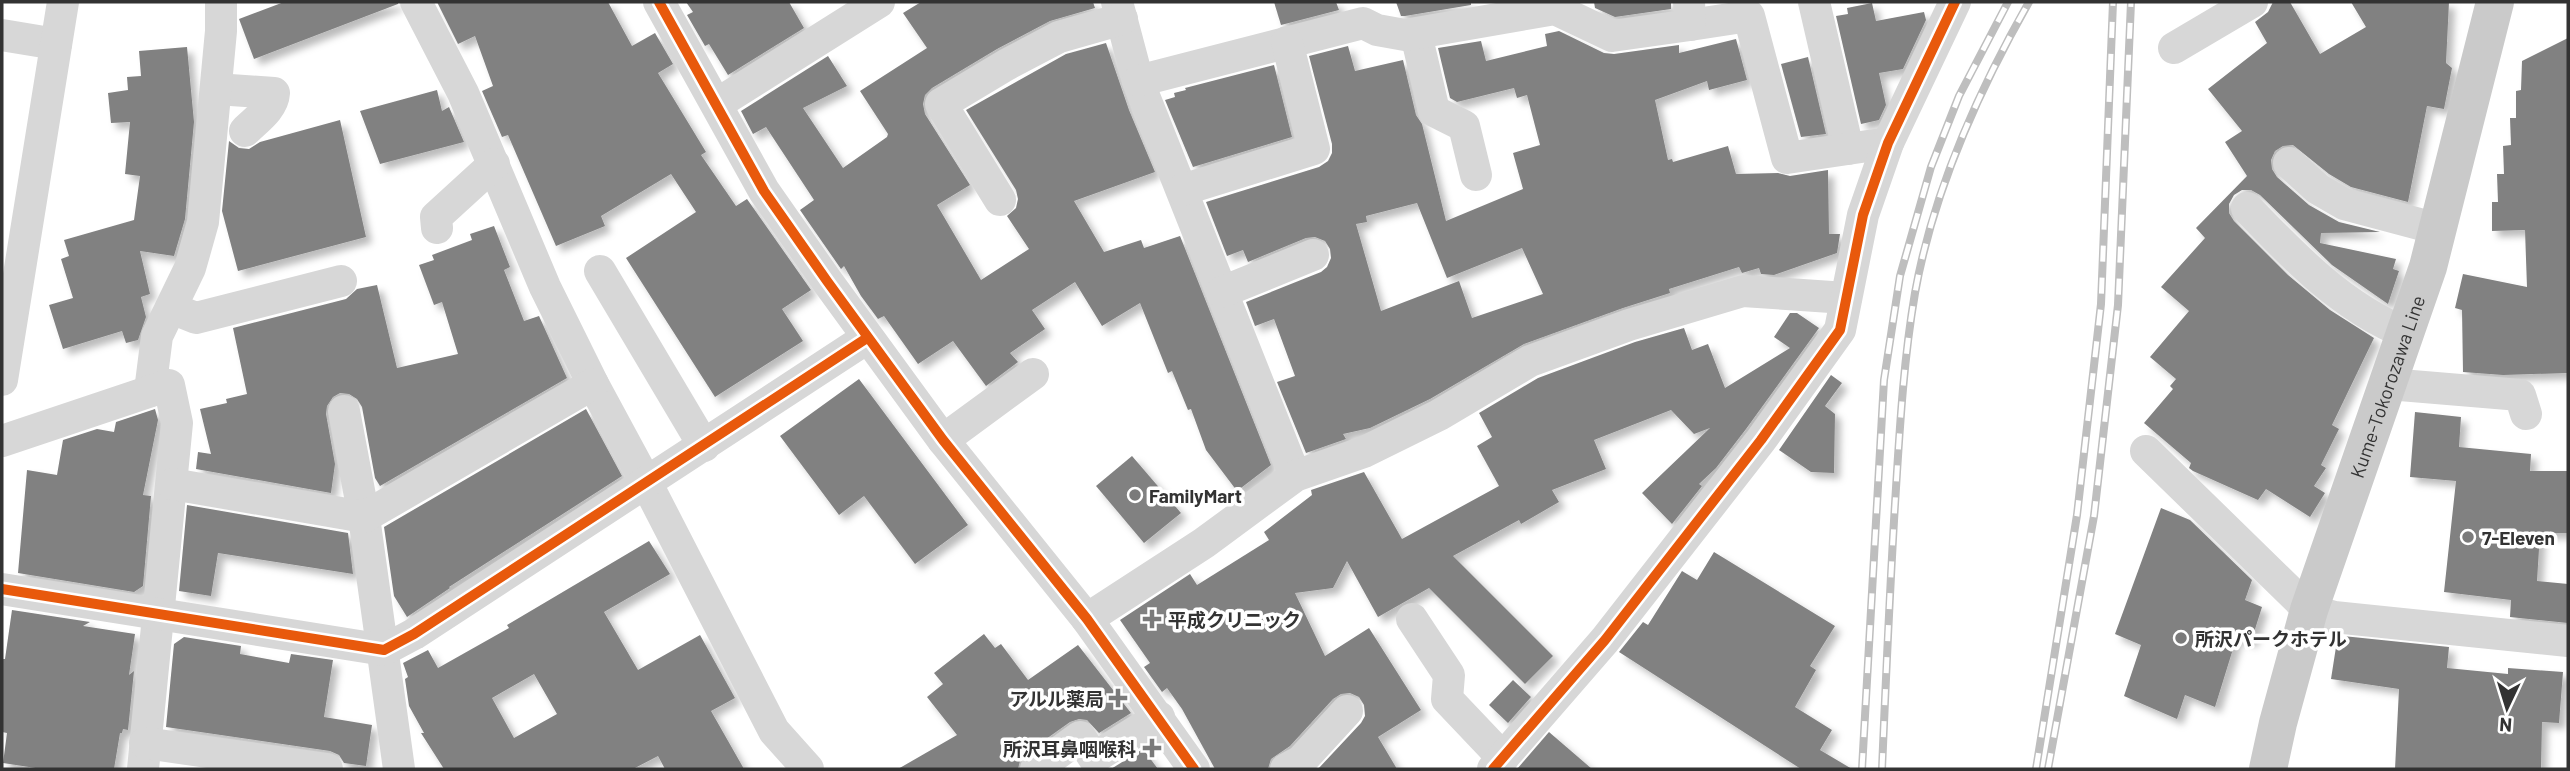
<svg xmlns="http://www.w3.org/2000/svg" width="2570" height="771" font-family="Barlow,'Noto Sans JP',sans-serif">
  <defs>
    <filter id="shadow"><feDropShadow dx="6" dy="6" stdDeviation="3.5" flood-color="#0004"/></filter>
  </defs>
  <rect width="100%" height="100%" fill="#fff"/>
  <!-- building -->
  <g fill="#818181" fill-rule="evenodd" filter="url(#shadow)">
    <path d="M284 2H398V4L254 59 239 19Z"/>
    <path d="M437 2H608L632 46 655 33 673 64 658 73 706 152 701 155 736 206 747 199 811 290 782 309 803 341 715 397 626 258 696 212 671 174 601 216 605 226 556 246 508 135 502 137 482 91 493 86 475 36 458 44Z"/>
    <path d="M686 2H789L804 28 728 75 709 44 705 46 687 15 693 12Z"/>
    <path d="M921 2H1093L1095 8 1050 21 997 49 932 88 925 95 923 104 925 114 970 185 937 205 981 280 1029 249 1007 216 1016 208 1018 199 1016 190 966 110 1066 54 1106 43 1129 110 1155 172 1074 201 1104 252 1141 240 1144 248 1180 236 1271 465 1237 491 1206 450 1191 409 1188 410 1172 371 1168 373 1140 303 1102 326 1075 282 1032 310 1045 329 1010 353 1018 362 986 386 953 341 918 364 884 316 878 319 861 296 844 266 841 269 800 210 814 200 766 127 753 134 741 111 828 56 847 86 803 108 843 168 887 137 888 134 860 91 927 48 903 13Z"/>
    <path d="M1274 2H1336L1339 10 1281 25Z"/>
    <path d="M1396 2H1471V5L1405 16H1401Z"/>
    <path d="M1594 2H1671V9L1615 17 1595 8Z"/>
    <path d="M2273 2H2290L2320 54 2366 27 2351 2H2449L2446 63 2452 68 2444 109 2427 106 2408 202 2351 187 2329 174 2293 145 2283 146 2275 151 2271 160 2272 169 2277 177 2309 205 2339 222 2380 232 2321 233 2320 243 2396 259 2393 269 2399 271 2388 304 2332 265 2260 195 2251 190H2242L2234 195 2229 204V213L2234 221 2288 275 2330 310 2374 338 2332 425 2339 429 2321 465 2326 468 2314 486 2325 493 2310 517 2266 489 2258 500 2193 471 2189 468 2191 463 2144 423 2173 389 2170 386 2176 379 2150 357 2189 311 2161 287 2205 238 2196 228 2247 176 2225 142 2242 131 2208 89 2267 43 2255 22 2268 12Z"/>
    <path d="M1872 3 1876 21 1924 12 1926 20 1903 69 1879 73 1886 105 1879 120 1861 124 1836 16 1848 14 1847 8Z"/>
    <path d="M1559 31 1604 53 1614 54 1679 45V53L1736 39 1747 80 1709 90 1707 81 1655 100 1668 160 1672 159 1673 162 1728 146 1736 174 1778 173 1790 176 1828 170 1829 234H1840L1837 253 1774 275 1761 274 1759 268 1742 273 1739 267 1669 289 1670 293 1623 308 1524 344 1430 399 1370 428 1343 434 1346 439 1306 453 1277 382 1295 376 1274 319 1255 326 1246 302 1321 272 1327 267 1331 258 1330 249 1325 241 1315 237 1306 238 1248 262 1243 250 1227 256 1206 202 1319 167 1328 161 1332 153V144L1309 56 1348 46 1355 71 1403 60 1416 115 1422 124 1446 221 1523 189 1513 153 1540 145 1527 95 1517 98 1514 88 1457 102 1450 98 1438 48 1481 41 1486 61 1547 46 1545 34ZM1417 203 1447 278 1522 248 1543 294 1472 318 1459 281 1381 311 1356 224 1367 222 1366 216Z"/>
    <path d="M2568 38V373L2503 375 2463 372 2462 310 2455 308 2463 274 2527 287 2525 230 2492 231V202H2498L2497 174H2504L2503 146 2511 145 2510 118H2516V91L2521 90 2522 61Z"/>
    <path d="M187 47 194 122 185 219 174 256 140 251 150 294 141 297 146 317 138 340 126 343 122 331 63 349 49 305 73 298 61 259 69 256 64 240 134 220 140 176 125 174 130 122 111 123 108 93 128 90 127 77 141 76 139 51Z"/>
    <path d="M1808 57 1826 134 1801 137 1781 64Z"/>
    <path d="M1274 65 1292 137 1193 167 1165 100 1175 97 1174 93 1186 90 1185 88Z"/>
    <path d="M437 90 442 111 449 107 464 142 380 164 360 111Z"/>
    <path d="M340 120 366 237 238 271 222 211 229 141 239 148 249 149 260 142Z"/>
    <path d="M494 226 510 267 504 270 524 321 539 316 567 378 380 486 375 478 362 407 357 399 349 394 340 393 333 397 327 406 326 414 335 464 331 493 196 469 198 452 211 454 200 409 227 403 226 399 247 394 233 328 346 299 357 289 377 285 397 368 458 354 442 302 434 305 419 265 434 260 432 255 472 240 470 234Z"/>
    <path d="M1790 313H1797L1819 328 1746 429 1716 468 1699 484 1702 486 1672 524 1642 493 1710 428 1694 434 1671 410 1594 440 1606 469 1552 490 1559 502 1521 524 1519 520 1453 556 1553 656 1525 684 1429 588 1378 617 1347 561 1333 588 1295 593 1325 656 1369 628 1421 710 1378 737 1397 769H1318L1361 723 1365 716 1364 705 1359 697 1350 693 1341 694 1333 699 1290 746 1271 759 1268 769H1215L1182 709 1167 688 1162 692 1144 667 1150 663 1120 620 1190 574 1197 585 1269 540 1264 532 1312 495 1311 490 1364 472 1402 539 1499 486 1477 446 1492 437 1479 413 1538 378 1635 342 1684 328 1692 350 1708 344 1725 388 1790 348 1774 337Z"/>
    <path d="M1831 375 1842 383 1825 406 1835 414 1834 473 1811 472 1779 450Z"/>
    <path d="M859 379 968 525 915 564 864 496 839 515 780 436Z"/>
    <path d="M155 409 158 420 143 495 151 496 143 586 134 592 18 573 27 470 57 475 63 440 97 429 114 432 116 422Z"/>
    <path d="M586 409 622 476 449 587 450 588 407 617 394 596 384 527Z"/>
    <path d="M2415 412 2461 417 2459 447 2531 454 2530 471H2568V533H2540L2537 581 2568 584V623L2510 617 2511 600 2444 592 2456 481 2410 477Z"/>
    <path d="M1132 456 1181 513 1144 543 1096 486Z"/>
    <path d="M187 505 348 533 353 574 218 553 211 596 179 591Z"/>
    <path d="M2161 508 2190 520 2252 580 2245 600 2262 607 2251 642 2237 636 2215 707 2185 695 2177 719 2124 696 2141 645 2115 634Z"/>
    <path d="M649 541 670 574 604 612 638 670 700 635 735 698 711 711 744 769H665L658 756 633 769H444L421 733H424L409 706 405 679 408 677 403 663 428 650 438 668 509 628 507 625ZM534 674 557 714 514 738 492 698Z"/>
    <path d="M1714 552 1835 626 1810 666 1816 670 1795 707 1832 730 1820 750 1852 769H1801L1619 652 1643 622 1648 625 1682 571 1697 580Z"/>
    <path d="M12 610 90 622 83 626 135 634 129 675 134 671 128 730 123 729 122 733H120L114 769H42L3 763 7 733 2 732V659H5Z"/>
    <path d="M984 634 995 648 1001 644 1028 680 1078 645 1131 713 1099 733 1087 720 1079 719 1070 722 1025 754 1020 761 1018 769H898L957 735 927 697 943 684 934 673Z"/>
    <path d="M2343 636 2449 647 2447 668 2508 674V668L2563 672 2559 723 2542 722 2541 769H2395L2399 689 2331 679 2336 647 2342 648Z"/>
    <path d="M184 637 241 646 240 654 289 663 291 654 333 660 324 717 372 725 366 766 344 763 339 755 330 751 166 727 174 644Z"/>
    <path d="M1513 680 1531 697 1508 723 1489 705Z"/>
    <path d="M1549 732 1592 769H1517Z"/>
    <path d="M1143 749 1158 769H1111Z"/>
  </g>
  <g fill="none" stroke-linecap="round" stroke-linejoin="round">
    <!-- minor -->
    <g stroke="#d7d7d7" stroke-width="32">
      <path d="M416 2 463 93 545 287 593 384 647 484 774 731 808 769"/>
      <path d="M659 2 764 191 827 281 943 440 1087 619 1194 769"/>
      <path d="M1117 2 1138 81 1295 476"/>
      <path d="M1814 2 1848 149"/>
      <path d="M1690 25 1749 16 1787 158 1888 143"/>
      <path d="M1416 34 1434 111 1464 126 1476 175"/>
      <path d="M2 35 56 44"/>
      <path d="M2174 48 2252 2"/>
      <path d="M1138 81 1363 23 1377 30 1405 35 1555 9 1612 36 1690 25 1689 2"/>
      <path d="M216 89 274 93C273 109 256 120 245 131"/>
      <path d="M717 104 879 2"/>
      <path d="M2289 163 2318 189 2344 204 2438 229"/>
      <path d="M1182 190 1314 149 1287 42"/>
      <path d="M1000 200 941 104 1006 65 1059 37 1122 19"/>
      <path d="M2247 208C2293 256 2343 308 2406 333"/>
      <path d="M437 228 436 217 494 164"/>
      <path d="M600 271 704 446"/>
      <path d="M1222 292 1313 255"/>
      <path d="M171 308 196 318 341 281"/>
      <path d="M2 380 63 2"/>
      <path d="M2388 384 2520 395 2526 414"/>
      <path d="M150 391 157 336 190 268 203 222 221 31V2"/>
      <path d="M344 411 364 517 399 769"/>
      <path d="M943 440 1033 374"/>
      <path d="M2 441 169 385 177 423 143 769"/>
      <path d="M2146 451 2309 610 2334 617 2568 641"/>
      <path d="M172 484 364 517 593 384"/>
      <path d="M2 589 384 650 414 634 867 338"/>
      <path d="M1087 619 1204 543 1295 476 1364 452 1439 415 1530 361 1629 325 1743 291 1846 298"/>
      <path d="M1412 619 1449 675 1447 699 1503 758"/>
      <path d="M145 743 327 769"/>
      <path d="M1036 769 1080 737 1094 758 1159 717"/>
      <path d="M1286 769 1301 761 1347 711"/>
      <path d="M1493 769 1605 640 1761 440 1840 330 1863 215 1888 143 1955 2"/>
    </g>
    <!-- major -->
    <path stroke="#cacaca" stroke-width="38" id="s1" d="M2268 769 2278 723 2309 610 2428 267 2495 2"/>
    <!-- rail casing -->
    <g stroke="#bebebe" stroke-width="8">
      <g id="rail">
        <path d="M1862 769 1884 380 1900 276 1931 167 1959 96 2008 2"/>
        <path d="M1882 769C1886 676 1890 582 1896 488 1900 423 1904 357 1915 293 1933 191 1979 90 2029 2"/>
        <path d="M2036 769 2077 515 2101 304 2113 2"/>
        <path d="M2048 769 2094 516 2118 305 2131 2"/>
      </g>
    </g>
    <!-- rail -->
    <use href="#rail" stroke="#fff" stroke-width="5" stroke-dasharray="16" stroke-linecap="butt"/>
    <!-- cycleway casing -->
    <g stroke="#fff" stroke-width="15">
      <g id="cycleway">
        <path d="M659 2 764 191 827 281 943 440 1087 619 1194 769"/>
        <path d="M2 589 384 650 414 634 867 338"/>
        <path d="M1493 769 1605 640 1761 440 1840 330 1863 215 1888 143 1955 2"/>
      </g>
    </g>
    <!-- cycleway -->
    <use href="#cycleway" stroke="#e8590c" stroke-width="10"/>
  </g>
  <!-- markers -->
  <g fill="#7a7a7a" stroke="#fff" stroke-width="2.5">
    <circle cx="1135" cy="495" r="7"/>
    <circle cx="2468" cy="537" r="7"/>
    <path d="M1148.5 608.5h7v7h7v7h-7v7h-7v-7h-7v-7h7z"/>
    <circle cx="2181" cy="638" r="7"/>
    <path d="M1114.5 687.5h7v7h7v7h-7v7h-7v-7h-7v-7h7z"/>
    <path d="M1148.5 737.5h7v7h7v7h-7v7h-7v-7h-7v-7h7z"/>
  </g>
  <g text-anchor="middle" dominant-baseline="central" stroke-width="7" stroke-linejoin="round" paint-order="stroke">
    <!-- street labels -->
    <g font-size="19" fill="#333" stroke="#fff">
      <text stroke="none"><textPath href="#s1" startOffset="401">Kume-Tokorozawa Line</textPath></text>
    </g>
    <!-- poi labels -->
    <g font-size="19" font-weight="bold" fill="#333" stroke="#fff" text-anchor="start">
      <text x="1149" y="495">FamilyMart</text>
      <text x="2482" y="537">7-Eleven</text>
      <text x="1168" y="619">平成クリニック</text>
      <text x="2195" y="638">所沢パークホテル</text>
      <text x="1104" y="698" text-anchor="end">アルル薬局</text>
      <text x="1136" y="748" text-anchor="end">所沢耳鼻咽喉科</text>
    </g>
  </g>
  <!-- border -->
  <rect width="2570" height="771" fill="none" stroke="#333333" stroke-width="7"/>
  <!-- north arrow -->
  <g transform="translate(2507 708) rotate(184)" stroke="#ffffff" stroke-width="5" paint-order="stroke">
  <path d="M0-5L12 26L0 18L-12 26Z" fill="#333333"/>
  <text y="-10" font-size="19" font-weight="bold" text-anchor="middle" fill="#333333">N</text>
  </g>
</svg>
